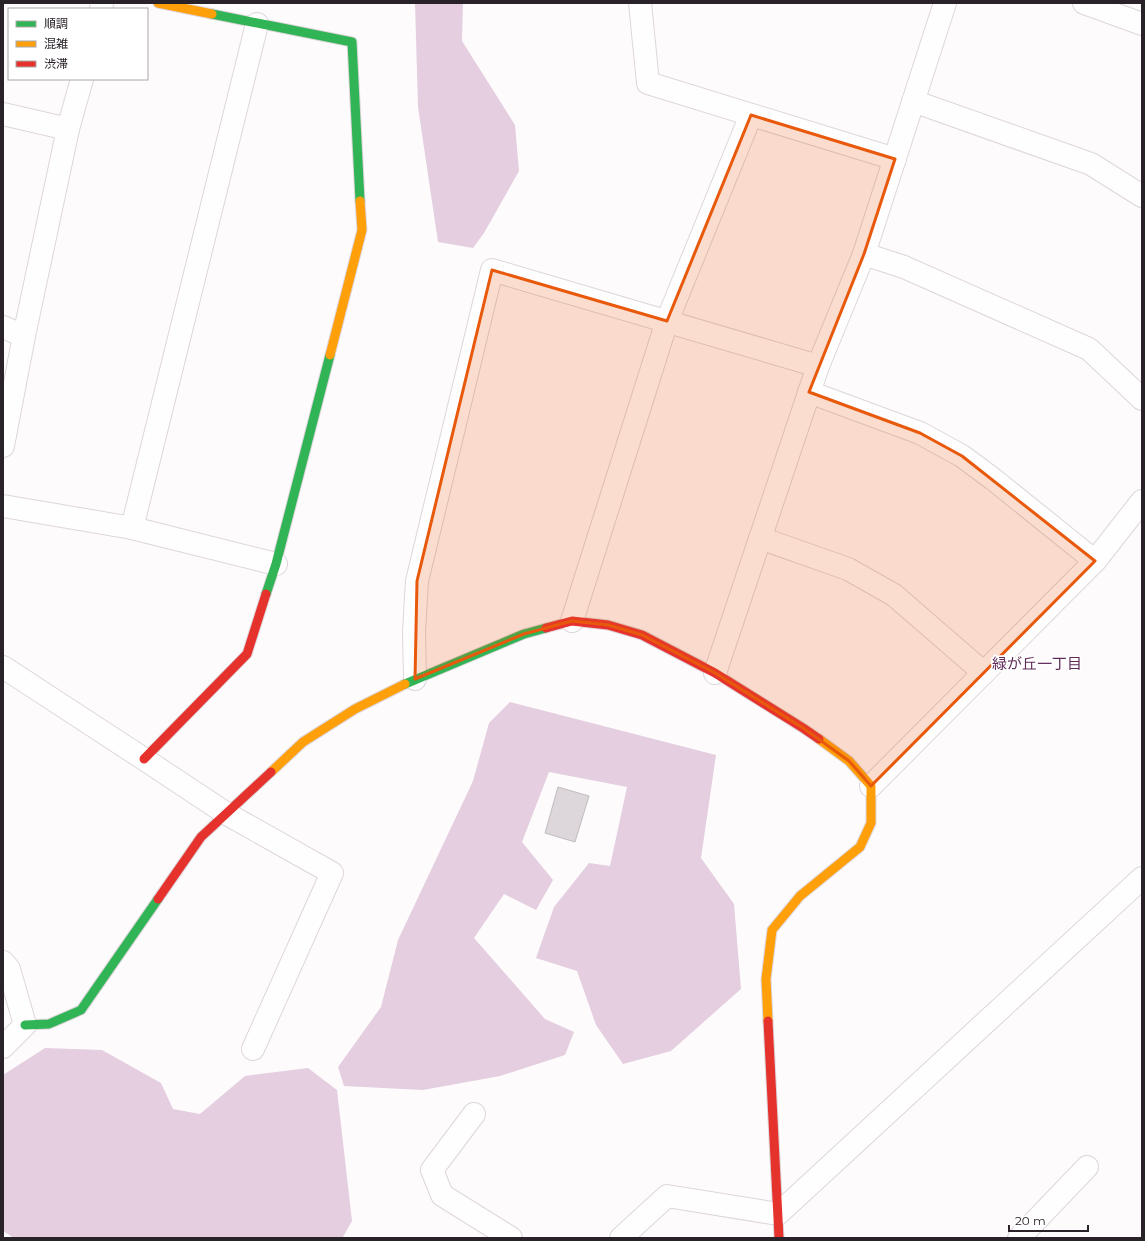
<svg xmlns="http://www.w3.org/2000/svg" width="1145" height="1241" font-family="Montserrat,'Noto Sans JP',sans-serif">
  <rect width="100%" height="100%" fill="#fefbfd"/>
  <!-- forest -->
  <g fill="#e4cedf">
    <path d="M415 3H463L462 41 515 125 519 171 484 233 473 248 438 242 418 107Z"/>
    <path d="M510 702 716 755 701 858 734 904 741 989 671 1051 623 1064 596 1025 577 971 536 958 554 907 589 863 610 866 627 787 549 772 522 842 553 880 536 910 504 894 474 938 545 1019 574 1032 565 1055 500 1076 423 1090 344 1086 338 1067 381 1007 398 940 473 781 489 723Z"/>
    <path d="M45 1048 102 1050 161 1083 173 1109 200 1114 245 1076 308 1068 337 1090 352 1221 343 1237 344 1238H14L3 1231V1075Z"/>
  </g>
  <!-- building -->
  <path fill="#ddd7db" stroke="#c0bcbf" d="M558 787 589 796 575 842 545 833Z"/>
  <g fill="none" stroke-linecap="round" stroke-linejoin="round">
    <!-- street casing -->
    <g stroke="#ddd6db" stroke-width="24">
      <g id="street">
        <path d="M640 3 648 83 895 159"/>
        <path d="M1084 3 1142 24"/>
        <path d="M101 9 102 3"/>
        <path d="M913 101 1091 164 1142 196"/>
        <path d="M3 114 68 129"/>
        <path d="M864 254 904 267 1089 349 1142 399"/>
        <path d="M3 327 24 336"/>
        <path d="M809 392 920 433 962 456 993 479 1095 561"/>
        <path d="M3 446 24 336 68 129 82 79"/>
        <path d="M3 506 132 528 276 564"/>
        <path d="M132 528 257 24"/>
        <path d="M760 538 848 569 894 595 984 673"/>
        <path d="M572 621 667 321 751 115"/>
        <path d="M3 667 144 759 227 814 332 873 253 1049"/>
        <path d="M715 673 818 366 864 254 945 3"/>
        <path d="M415 679 414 631 417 581 492 270 818 366"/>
        <path d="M871 786 1095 561 1142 501"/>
        <path d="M3 962 9 969 25 1025 3 1047"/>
        <path d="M474 1114 432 1170 442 1195 511 1238"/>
        <path d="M621 1238 667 1196 778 1214 1142 878"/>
        <path d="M1019 1238 1087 1167"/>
      </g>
    </g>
    <!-- fast casing -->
    <g stroke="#ddd6db" stroke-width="11">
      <g id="fast">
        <path d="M212 14 352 42 360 201"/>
        <path d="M266 594 276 564 330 355"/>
        <path d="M405 684 524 634 546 628"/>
        <path d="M25 1025 49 1024 81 1010 158 899"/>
      </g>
    </g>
    <!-- slow casing -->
    <g stroke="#ddd6db" stroke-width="11">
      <g id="slow">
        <path d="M158 3 212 14"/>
        <path d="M330 355 362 230 360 201"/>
        <path d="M271 772 303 742 355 709 405 684"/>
        <path d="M768 1021 766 979 772 930 800 896 860 847 871 823V786L849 761 819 739"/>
      </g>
    </g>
    <!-- jam casing -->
    <g stroke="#ddd6db" stroke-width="11">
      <g id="jam">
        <path d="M546 628 572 621 608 625 642 635 715 673 803 728 819 739"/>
        <path d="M144 759 247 654 266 594"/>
        <path d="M158 899 201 837 271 772"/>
        <path d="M768 1021 779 1238"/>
      </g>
    </g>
    <!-- street -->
    <use href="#street" stroke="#fffeff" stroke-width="22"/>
    <!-- fast -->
    <use href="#fast" stroke="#30b455" stroke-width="9"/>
    <!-- slow -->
    <use href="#slow" stroke="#ff9f0a" stroke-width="9"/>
    <!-- jam -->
    <use href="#jam" stroke="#e5322d" stroke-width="9"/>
  </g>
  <!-- marked area -->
  <path fill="#e8590c" fill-opacity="0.2" stroke="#e8590c" stroke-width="3" stroke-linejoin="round" d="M751 115 895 159 864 254 809 392 920 433 962 456 1095 561 871 786 849 761 803 728 715 673 642 635 608 625 572 621 524 634 415 679 417 581 492 270 667 321Z"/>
  <g text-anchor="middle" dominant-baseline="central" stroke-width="3.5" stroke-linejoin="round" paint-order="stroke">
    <!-- neighbourhood labels -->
    <g font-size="15" fill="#5f2a57" stroke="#fff">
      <text x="1037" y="663">緑が丘一丁目</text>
    </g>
  </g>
  <!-- border -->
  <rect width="1145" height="1241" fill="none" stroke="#2a2229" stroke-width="8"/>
  <!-- legend -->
  <rect x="8" y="8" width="140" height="72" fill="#ffffff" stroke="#aaa7a9"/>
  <rect x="16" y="21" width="20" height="6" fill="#30b455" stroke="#aaa7a9"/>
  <text x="44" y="28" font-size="12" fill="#2a2229">順調</text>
  <rect x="16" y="41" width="20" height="6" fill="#ff9f0a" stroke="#aaa7a9"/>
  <text x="44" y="48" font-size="12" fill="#2a2229">混雑</text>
  <rect x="16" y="61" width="20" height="6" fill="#e5322d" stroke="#aaa7a9"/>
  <text x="44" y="68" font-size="12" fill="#2a2229">渋滞</text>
  <!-- scale -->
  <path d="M1009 1225v6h79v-6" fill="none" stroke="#2a2229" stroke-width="2"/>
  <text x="1015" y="1225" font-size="12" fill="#2a2229" stroke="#ffffff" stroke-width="3" paint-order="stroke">20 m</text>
</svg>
